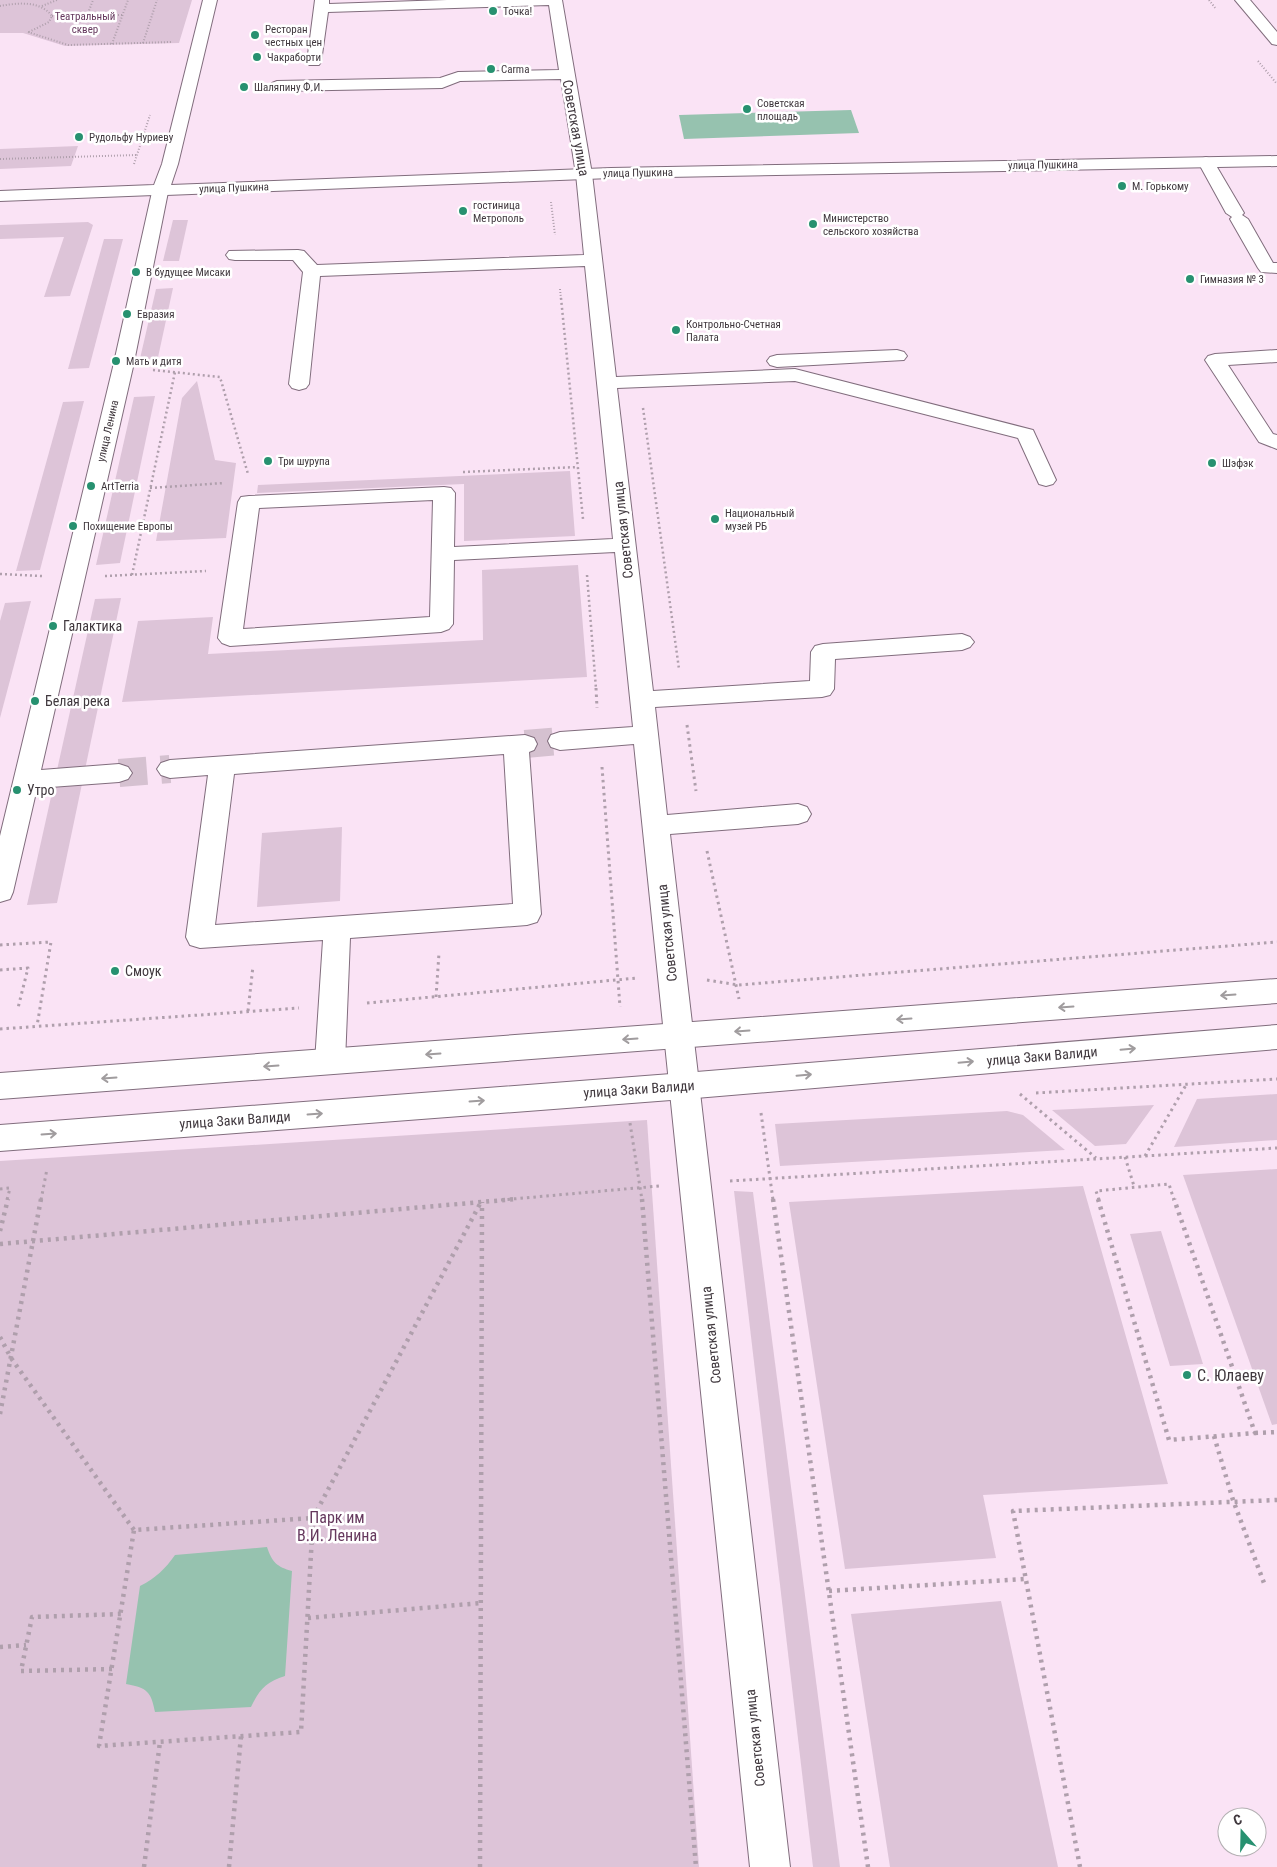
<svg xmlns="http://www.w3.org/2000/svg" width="1277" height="1867" font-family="'Roboto Condensed',sans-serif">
  <rect width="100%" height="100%" fill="#fae3f5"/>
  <!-- green -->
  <g fill="#ddc4d8">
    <path d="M0 0H192L179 43 65 46 23 33H0Z"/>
    <path d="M78 146 71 166 0 169V149Z"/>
    <path d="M173 220H188L179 261H163Z"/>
    <path d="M88 222 93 225 70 296 44 297 64 237 0 239V225Z"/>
    <path d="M104 239H123L89 368 68 369Z"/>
    <path d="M173 288 157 362 139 363 156 289Z"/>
    <path d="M197 381 215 460 236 463 226 538 156 541 182 398Z"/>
    <path d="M155 396 120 563 96 565 134 397Z"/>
    <path d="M84 401 40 570 16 571 63 402Z"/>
    <path d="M570 471 575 536 464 541V484L257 493 258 485Z"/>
    <path d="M578 565 587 677 122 702 138 621 213 617 208 654 483 640 482 570Z"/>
    <path d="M121 598 57 903 27 905 95 599Z"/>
    <path d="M31 601 0 718V621L5 603Z"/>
    <path d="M342 827 340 901 257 907 262 833Z"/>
    <path d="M1277 1094V1140L1174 1147 1197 1099Z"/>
    <path d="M1154 1105 1126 1144 1095 1146 1052 1110Z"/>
    <path d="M1007 1111 1023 1115 1065 1150 780 1166 775 1124Z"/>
    <path d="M647 1120 699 1867H0V1161Z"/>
    <path d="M1277 1169V1424L1272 1425 1183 1175Z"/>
    <path d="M1083 1186 1168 1484 983 1495 996 1558 845 1569 789 1202Z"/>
    <path d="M734 1191 753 1192 840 1867H813Z"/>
    <path d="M1161 1231 1203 1364 1170 1366 1130 1234Z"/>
    <path d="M1001 1601 1058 1867H890L851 1614Z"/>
  </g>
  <!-- water -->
  <g fill="#96c2af">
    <path d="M851 110 859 133 684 139 679 115Z"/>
    <path d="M267 1547C272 1562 277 1567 292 1571L285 1676C266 1682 259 1690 251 1707L155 1712C151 1691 147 1688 126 1684L140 1586C156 1578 165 1569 175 1555Z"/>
  </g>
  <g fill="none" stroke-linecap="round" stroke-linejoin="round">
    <!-- minor-tunnel -->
    <g stroke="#d5c1d0" stroke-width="28" stroke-dasharray="28 14" stroke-linecap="butt">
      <path d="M525 744 560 741"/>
      <path d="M119 773 170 769"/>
    </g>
    <!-- minor casing -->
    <g stroke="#816d7d" stroke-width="2">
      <g id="minor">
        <path d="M315 0H329V4L447 0H562L592 174 616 377 795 369 1033 430 1056 480 1053 484 1046 486 1039 484 1018 438 795 381 617 388 653 691 810 681 811 652 815 646 823 644 962 634 970 637 974 642 970 647 962 650 835 659 834 689 830 695 822 697 655 707 667 815 798 804 807 807 811 814 807 821 798 824 670 834 790 1867H750L634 744 560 750 551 747 548 741 551 735 560 732 633 727 615 552 454 560 453 624 449 629 441 632 230 646 222 643 218 638 238 502 241 497 249 496 444 487 451 488 455 493 454 547 613 539 585 266 320 276 309 384 306 388 299 390 292 388 289 384 303 272 293 260H235L229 259 226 255 229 251 298 250 304 251 317 265 584 255 576 174 561 79 460 81 442 88 277 91 272 89 269 86 272 83 277 81 440 78 458 72 559 70 549 5 328 12 321 62 319 65H309L307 62ZM433 500 430 617 243 629 259 508Z"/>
        <path d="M1206 157 1212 159 1214 162 1244 213 1242 215 1248 219 1273 263H1277V273L1261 272 1258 268 1230 219 1232 217 1226 213 1198 162 1200 159Z"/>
        <path d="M160 187 166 188 168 192 133 367 41 770 119 764 128 767 132 773 128 779 119 782 37 788 13 892 10 899 0 902V836L113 367 152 192 154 188Z"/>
        <path d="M897 350 904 352 907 356 904 360 777 367 770 365 767 361 770 357 777 355Z"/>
        <path d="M1277 350V362L1228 365 1273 434 1277 435V449L1259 442 1205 360 1208 356 1215 354Z"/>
        <path d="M525 735 534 738 537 744 534 750 529 752 541 914 537 922 527 925 350 938 345 1062 340 1071 330 1074 320 1071 315 1062 323 940 200 948 190 945 186 937 208 775 170 778 161 775 157 769 161 763 170 760ZM504 754 513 904 215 925 234 774Z"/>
      </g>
    </g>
    <!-- major casing -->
    <g stroke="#816d7d" stroke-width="2">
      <g id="major">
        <path d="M203 0H217L178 164 171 185 611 168 1277 156V166L611 178 166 195 160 197 154 195 0 201V191L154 185 162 164Z"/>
        <path d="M1235 0H1250L1277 32V45L1272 44Z"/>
        <path d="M1277 979V1003L0 1099V1073Z"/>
        <path d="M1277 1025V1049L684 1099 0 1151V1125L684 1073Z"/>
      </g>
    </g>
    <!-- path-far3 -->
    <g stroke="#af9fac" stroke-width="2" stroke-dasharray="1 2" stroke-linecap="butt">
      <path d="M1209 0 1216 9"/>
      <path d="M0 6C17 3 40 0 52 16L49 22 29 32"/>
      <path d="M42 6 57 0"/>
      <path d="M52 16 123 15"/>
      <path d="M87 16 93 0"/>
      <path d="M28 32 68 45 171 42"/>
      <path d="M143 43 157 0"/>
      <path d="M112 44 128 0"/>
      <path d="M1258 61 1277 84"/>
      <path d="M0 159 137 155"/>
      <path d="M134 164 150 115"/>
      <path d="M551 202 555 235"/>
      <path d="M560 289 561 299"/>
    </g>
    <!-- path-far2 -->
    <g stroke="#af9fac" stroke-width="2.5" stroke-dasharray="2 3" stroke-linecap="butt">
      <path d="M561 298 583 519"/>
      <path d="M153 370 220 377 248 474"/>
      <path d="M643 408 679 669"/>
      <path d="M463 472 578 467"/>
      <path d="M150 488 224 483"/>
      <path d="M0 574 42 576"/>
      <path d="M132 575 175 372"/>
      <path d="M587 575 596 689"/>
      <path d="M105 576 206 571"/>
    </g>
    <!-- path-far1 -->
    <g stroke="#af9fac" stroke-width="3" stroke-dasharray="2.5 4" stroke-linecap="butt">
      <path d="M596 688 597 708"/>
      <path d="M687 725 696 791"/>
      <path d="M602 767 620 1007"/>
      <path d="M707 851 739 999"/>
      <path d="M0 945 51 942 37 1026"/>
      <path d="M0 970 28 968 18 1008"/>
      <path d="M707 980 738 985 1277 942"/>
      <path d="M436 997 439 953"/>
      <path d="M367 1003 637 978"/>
      <path d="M248 1011 253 966"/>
      <path d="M0 1029 299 1008"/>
      <path d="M1036 1093 1277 1079"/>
      <path d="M1020 1094 1096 1158"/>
      <path d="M761 1113 773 1200"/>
      <path d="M630 1123 642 1200"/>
      <path d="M1145 1156 1186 1085"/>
      <path d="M1125 1157 1134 1186"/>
      <path d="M730 1181 1277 1148"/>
      <path d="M0 1189 10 1188 7 1200"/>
      <path d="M41 1200 47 1169"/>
      <path d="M501 1200 659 1186"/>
      <path d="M1099 1200 1096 1191 1169 1184 1174 1200"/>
    </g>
    <!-- path -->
    <g stroke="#af9fac" stroke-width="4.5" stroke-dasharray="3 5" stroke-linecap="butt">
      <path d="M642 1199 696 1867"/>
      <path d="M773 1199 868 1867"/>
      <path d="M1098 1199 1169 1440 1255 1433 1174 1199"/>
      <path d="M0 1231 8 1199"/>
      <path d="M0 1244 516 1199"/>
      <path d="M0 1337 11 1358 134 1530"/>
      <path d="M0 1414 41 1199"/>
      <path d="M1255 1433 1277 1432"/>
      <path d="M1214 1436 1233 1500 1264 1583"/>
      <path d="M313 1518 301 1732 99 1746 134 1530Z"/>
      <path d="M313 1518 481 1202"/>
      <path d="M829 1591 1025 1579"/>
      <path d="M308 1618 481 1603"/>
      <path d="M0 1647 26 1645"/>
      <path d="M112 1669 21 1671 32 1617 121 1614"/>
      <path d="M144 1867 160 1742"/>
      <path d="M229 1867 241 1736"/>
      <path d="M480 1867 482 1202"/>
      <path d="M1080 1867 1013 1511 1277 1500"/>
    </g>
    <!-- minor -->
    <use href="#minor" fill="#fff" fill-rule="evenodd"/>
    <!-- major -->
    <use href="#major" fill="#fff" fill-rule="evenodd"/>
  </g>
  <!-- one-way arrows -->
  <defs><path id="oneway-shaft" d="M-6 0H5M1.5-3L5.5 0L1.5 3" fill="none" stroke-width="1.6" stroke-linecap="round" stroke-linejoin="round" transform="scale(1.25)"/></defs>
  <g stroke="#a09c9e">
    <use href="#oneway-shaft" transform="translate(1228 995) rotate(176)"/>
    <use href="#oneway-shaft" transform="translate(1066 1007) rotate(176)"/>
    <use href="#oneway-shaft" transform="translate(904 1019) rotate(176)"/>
    <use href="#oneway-shaft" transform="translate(742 1031) rotate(176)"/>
    <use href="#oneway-shaft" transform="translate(630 1039) rotate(176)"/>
    <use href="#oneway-shaft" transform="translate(1128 1049) rotate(-5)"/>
    <use href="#oneway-shaft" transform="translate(433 1054) rotate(176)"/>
    <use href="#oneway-shaft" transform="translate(966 1062) rotate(-5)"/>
    <use href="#oneway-shaft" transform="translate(271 1066) rotate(176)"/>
    <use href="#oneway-shaft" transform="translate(804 1075) rotate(-5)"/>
    <use href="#oneway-shaft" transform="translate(109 1078) rotate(176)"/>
    <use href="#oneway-shaft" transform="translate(477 1101) rotate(-4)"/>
    <use href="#oneway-shaft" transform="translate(315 1114) rotate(-4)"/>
    <use href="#oneway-shaft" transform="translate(49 1134) rotate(-4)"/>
  </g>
  <!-- markers -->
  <g fill="#279170" stroke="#fff" stroke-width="2">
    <circle cx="493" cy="11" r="5"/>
    <circle cx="255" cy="35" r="5"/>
    <circle cx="257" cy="57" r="5"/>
    <circle cx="491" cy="69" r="5"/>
    <circle cx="244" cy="87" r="5"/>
    <circle cx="747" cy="109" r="5"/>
    <circle cx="79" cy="137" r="5"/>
    <circle cx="1122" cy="186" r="5"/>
    <circle cx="463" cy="211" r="5"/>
    <circle cx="813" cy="224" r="5"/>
    <circle cx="136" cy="272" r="5"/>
    <circle cx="1190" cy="279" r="5"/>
    <circle cx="127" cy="314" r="5"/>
    <circle cx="676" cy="330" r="5"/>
    <circle cx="116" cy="361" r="5"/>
    <circle cx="268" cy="461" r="5"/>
    <circle cx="1212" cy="463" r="5"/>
    <circle cx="91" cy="486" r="5"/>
    <circle cx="715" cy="519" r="5"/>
    <circle cx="73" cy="526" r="5"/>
    <circle cx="53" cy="626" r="5"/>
    <circle cx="35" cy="701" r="5"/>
    <circle cx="17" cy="790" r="5"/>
    <circle cx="115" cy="971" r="5"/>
    <circle cx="1187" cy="1375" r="5"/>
  </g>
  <g text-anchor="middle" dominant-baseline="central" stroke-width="5" stroke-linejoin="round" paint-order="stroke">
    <!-- far-poi labels -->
    <g font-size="11" fill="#40383e" stroke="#fff" text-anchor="start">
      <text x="503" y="11">Точка!</text>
      <text x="265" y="29">Ресторан<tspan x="265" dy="13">честных цен</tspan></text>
      <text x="267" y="57">Чакраборти</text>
      <text x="501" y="69">Carma</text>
      <text x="254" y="87">Шаляпину Ф.И.</text>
      <text x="757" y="103">Советская<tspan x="757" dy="13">площадь</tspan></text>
      <text x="89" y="137">Рудольфу Нуриеву</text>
      <text x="1132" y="186">М. Горькому</text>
      <text x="473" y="205">гостиница<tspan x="473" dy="13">Метрополь</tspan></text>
      <text x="823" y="218">Министерство<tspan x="823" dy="13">сельского хозяйства</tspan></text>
      <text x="146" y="272">В будущее Мисаки</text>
      <text x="1200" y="279">Гимназия № 3</text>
      <text x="137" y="314">Евразия</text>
      <text x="686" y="324">Контрольно-Счетная<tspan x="686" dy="13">Палата</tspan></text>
      <text x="126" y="361">Мать и дитя</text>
      <text x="278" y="461">Три шурупа</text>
      <text x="1222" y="463">Шэфэк</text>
      <text x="101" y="486">ArtTerria</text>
      <text x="725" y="513">Национальный<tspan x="725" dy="13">музей РБ</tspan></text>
      <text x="83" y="526">Похищение Европы</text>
    </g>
    <!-- far-park labels -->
    <g font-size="11" fill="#66395e" stroke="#fff">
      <text x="85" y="16">Театральный<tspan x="85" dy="13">сквер</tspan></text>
    </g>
    <!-- far-street labels -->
    <g font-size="11" fill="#40383e" stroke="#fff">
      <text transform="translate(1043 165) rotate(-1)">улица Пушкина</text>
      <text transform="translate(638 173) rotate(-1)">улица Пушкина</text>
      <text transform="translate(234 188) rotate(-2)">улица Пушкина</text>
      <text transform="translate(108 431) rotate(-77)">улица Ленина</text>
    </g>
    <!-- street labels -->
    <g font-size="14" fill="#40383e" stroke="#fff">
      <text transform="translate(576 128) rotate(80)">Советская улица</text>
      <text transform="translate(623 530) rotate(-96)">Советская улица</text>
      <text transform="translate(667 933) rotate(-96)">Советская улица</text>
      <text transform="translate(1042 1056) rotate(-5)">улица Заки Валиди</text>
      <text transform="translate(639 1089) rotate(-4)">улица Заки Валиди</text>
      <text transform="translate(235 1120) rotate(-4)">улица Заки Валиди</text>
      <text transform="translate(711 1335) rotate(-96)">Советская улица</text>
      <text transform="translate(755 1738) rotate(-96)">Советская улица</text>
    </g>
    <!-- poi labels -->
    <g font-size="14" fill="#40383e" stroke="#fff" text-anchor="start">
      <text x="63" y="626">Галактика</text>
      <text x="45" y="701">Белая река</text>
      <text x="27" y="790">Утро</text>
      <text x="125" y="971">Смоук</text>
    </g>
    <!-- near-poi labels -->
    <g font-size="16" fill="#40383e" stroke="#fff" text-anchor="start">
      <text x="1197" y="1375">С. Юлаеву</text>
    </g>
    <!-- near-park labels -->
    <g font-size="16" fill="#66395e" stroke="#fff">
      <text x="337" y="1517">Парк им<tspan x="337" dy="18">В.И. Ленина</tspan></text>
    </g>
  </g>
  <!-- north arrow -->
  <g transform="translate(1242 1832) rotate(340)"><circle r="24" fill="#ffffff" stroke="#b3afb2"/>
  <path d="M0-4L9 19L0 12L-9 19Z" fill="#279170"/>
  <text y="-8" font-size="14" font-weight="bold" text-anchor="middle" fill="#40383e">С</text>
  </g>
</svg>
